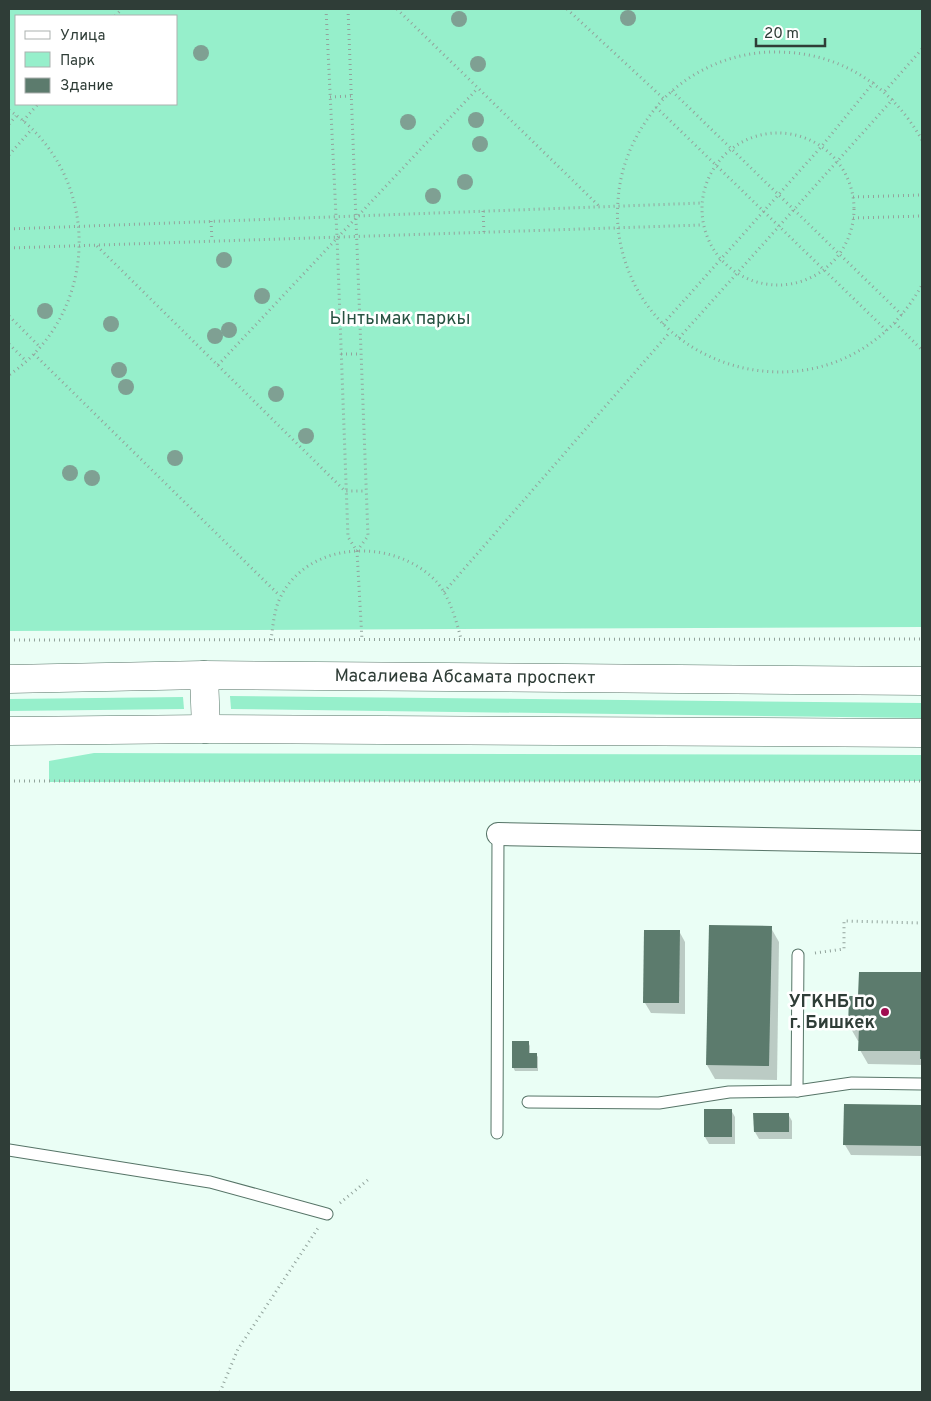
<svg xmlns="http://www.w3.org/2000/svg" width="931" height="1401" font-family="Overpass,sans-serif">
  <rect width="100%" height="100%" fill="#eafef5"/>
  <!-- green -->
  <g fill="#96efcb" fill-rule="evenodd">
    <path d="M9 9H922V627L9 631ZM16 16H176V104H16Z"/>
    <path d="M230 696 922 703V718L231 709Z"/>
    <path d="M183 697 184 709 9 711V699Z"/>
    <path d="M94 753 922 755V781L49 782V761Z"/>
  </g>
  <!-- shadow -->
  <g fill="#0003">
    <path d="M771 928 779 942 777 1080 715 1079 707 1065Z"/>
    <path d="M679 931 685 942V1014L651 1013 645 1003Z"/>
    <path d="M922 969V1065L868 1064 860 1050V1041H858L850 1027 860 998V973L922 974Z"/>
    <path d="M528 1042 530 1046V1054H536L538 1057V1071H515L513 1067Z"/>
    <path d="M845 1105 922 1106V1156L851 1155 845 1145Z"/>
    <path d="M731 1110 735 1117V1144H709L705 1137Z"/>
    <path d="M754 1114H788L792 1121V1139H759L755 1132Z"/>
  </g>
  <!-- building -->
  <g fill="#5c7b6d">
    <path d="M709 925 772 926 769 1066 706 1065Z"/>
    <path d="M644 930H680L679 1003H643Z"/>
    <path d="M859 972H922V1059H920V1051H858L859 1028H848L849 996H858Z"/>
    <path d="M512 1041H529V1053H537V1068H512Z"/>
    <path d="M844 1104 922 1105V1146L843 1145Z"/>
    <rect x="704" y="1109" width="28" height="28"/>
    <path d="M753 1113H789V1132H754Z"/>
  </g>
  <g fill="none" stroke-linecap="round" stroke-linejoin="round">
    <!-- lane casing -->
    <g stroke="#567467" stroke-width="13">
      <g id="lane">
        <path d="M797 1091 798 955"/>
        <path d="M528 1102 659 1103 729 1092 797 1091 852 1083 922 1084"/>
        <path d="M497 1133 498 834"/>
        <path d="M9 1150 210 1182 327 1214"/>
      </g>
    </g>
    <!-- street casing -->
    <g stroke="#567467" stroke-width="24">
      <path id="street" d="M498 834 922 842"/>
    </g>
    <!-- primary casing -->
    <g stroke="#567467" stroke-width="29">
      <g id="primary">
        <path d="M204 675 206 729"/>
        <path id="s1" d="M9 679 204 675 922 681"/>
        <path d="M9 731 206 729 922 733"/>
      </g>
    </g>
    <!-- path -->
    <g stroke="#92a39c" stroke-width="3" stroke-dasharray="1 4" stroke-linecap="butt">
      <path d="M326 9 337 237 348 537 357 551 362 640"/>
      <path d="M348 9 368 536 357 551"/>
      <path d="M397 9 600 207"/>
      <path d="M567 9 664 99"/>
      <path d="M115 16 122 9"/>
      <path d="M672 91 902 315"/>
      <path d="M885 91 922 49"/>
      <path d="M330 97 351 96"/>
      <path d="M656 107 887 331"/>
      <path d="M9 110C103 174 102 311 9 375"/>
      <path d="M23 121 38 104"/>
      <path d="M9 124 16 116"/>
      <circle cx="778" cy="209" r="76"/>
      <path d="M922 140C891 85 838 51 774 52 729 52 682 74 654 110 633 137 620 167 618 201 615 234 624 268 641 296 690 375 801 397 875 340 895 325 910 306 922 285"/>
      <path d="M9 155 32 129"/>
      <path d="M853 197 922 195"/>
      <path d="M483 211 484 232"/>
      <path d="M853 218 922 216"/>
      <path d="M211 221 212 241"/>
      <path d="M9 229 702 203"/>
      <path d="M97 246 345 491H366"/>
      <path d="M9 248 702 225"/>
      <path d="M9 316 40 347"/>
      <path d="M895 323 922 350"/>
      <path d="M663 324 821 147 874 82"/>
      <path d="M679 338 893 99"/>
      <path d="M9 344 26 361"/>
      <path d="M34 354 280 596"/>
      <path d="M341 354H361"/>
      <path d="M218 365 478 88"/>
      <path d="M444 592 670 332"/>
      <path d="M9 640 922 639"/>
      <path d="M271 640C273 626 274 609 281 596 310 540 393 538 435 580 449 595 456 619 461 639"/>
      <path d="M9 781H922"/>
      <path d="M815 953 844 949V921L922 923"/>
      <path d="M340 1203 369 1179"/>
      <path d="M220 1392 238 1349 318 1228"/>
    </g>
    <!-- lane -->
    <use href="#lane" stroke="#fff" stroke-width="11"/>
    <!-- street -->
    <use href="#street" stroke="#fff" stroke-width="22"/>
    <!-- primary -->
    <use href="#primary" stroke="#fff" stroke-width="28"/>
  </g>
  <!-- trees -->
  <g fill="#7fa093">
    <circle cx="628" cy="18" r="8"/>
    <circle cx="459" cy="19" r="8"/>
    <circle cx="201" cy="53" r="8"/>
    <circle cx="478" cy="64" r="8"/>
    <circle cx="476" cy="120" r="8"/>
    <circle cx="408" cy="122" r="8"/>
    <circle cx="480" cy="144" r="8"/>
    <circle cx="465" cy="182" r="8"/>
    <circle cx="433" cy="196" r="8"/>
    <circle cx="224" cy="260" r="8"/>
    <circle cx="262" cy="296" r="8"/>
    <circle cx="45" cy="311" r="8"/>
    <circle cx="111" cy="324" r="8"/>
    <circle cx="229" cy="330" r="8"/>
    <circle cx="215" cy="336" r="8"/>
    <circle cx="119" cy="370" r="8"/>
    <circle cx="126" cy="387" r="8"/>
    <circle cx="276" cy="394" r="8"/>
    <circle cx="306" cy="436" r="8"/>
    <circle cx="175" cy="458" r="8"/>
    <circle cx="70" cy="473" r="8"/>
    <circle cx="92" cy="478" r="8"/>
  </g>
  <!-- markers -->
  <circle fill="#a10d51" stroke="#fff" stroke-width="2" cx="885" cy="1012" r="5"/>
  <g text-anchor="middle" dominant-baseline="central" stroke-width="5" stroke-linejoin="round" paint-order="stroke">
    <!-- park labels -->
    <g font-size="18" fill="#285342" stroke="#fff">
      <text x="400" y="319">Ынтымак паркы</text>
    </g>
    <!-- street labels -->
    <g font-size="18" fill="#2f3d37" stroke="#fff">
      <text stroke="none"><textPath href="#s1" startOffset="456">Масалиева Абсамата проспект</textPath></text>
    </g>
    <!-- poi labels -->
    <g font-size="18" font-weight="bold" fill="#2f3d37" stroke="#fff" text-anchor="end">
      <text x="875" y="1002">УГКНБ по<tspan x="875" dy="21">г. Бишкек</tspan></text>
    </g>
  </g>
  <!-- border -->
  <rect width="931" height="1401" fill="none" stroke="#2f3d37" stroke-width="20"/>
  <!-- legend -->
  <rect x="15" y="15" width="162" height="90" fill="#ffffff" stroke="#acb1af"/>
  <rect x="25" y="31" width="25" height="8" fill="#ffffff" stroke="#acb1af"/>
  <text x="60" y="40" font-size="15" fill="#2f3d37">Улица</text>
  <rect x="25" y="52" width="25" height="15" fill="#96efcb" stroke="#acb1af"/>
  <text x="60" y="65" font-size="15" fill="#2f3d37">Парк</text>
  <rect x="25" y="78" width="25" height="15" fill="#5c7b6d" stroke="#acb1af"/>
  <text x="60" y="90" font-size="15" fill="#2f3d37">Здание</text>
  <!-- scale -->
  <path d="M756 38v8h69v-8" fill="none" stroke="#2f3d37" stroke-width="2.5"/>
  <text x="764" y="38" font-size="15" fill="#2f3d37" stroke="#ffffff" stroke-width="4" paint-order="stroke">20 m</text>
</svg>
